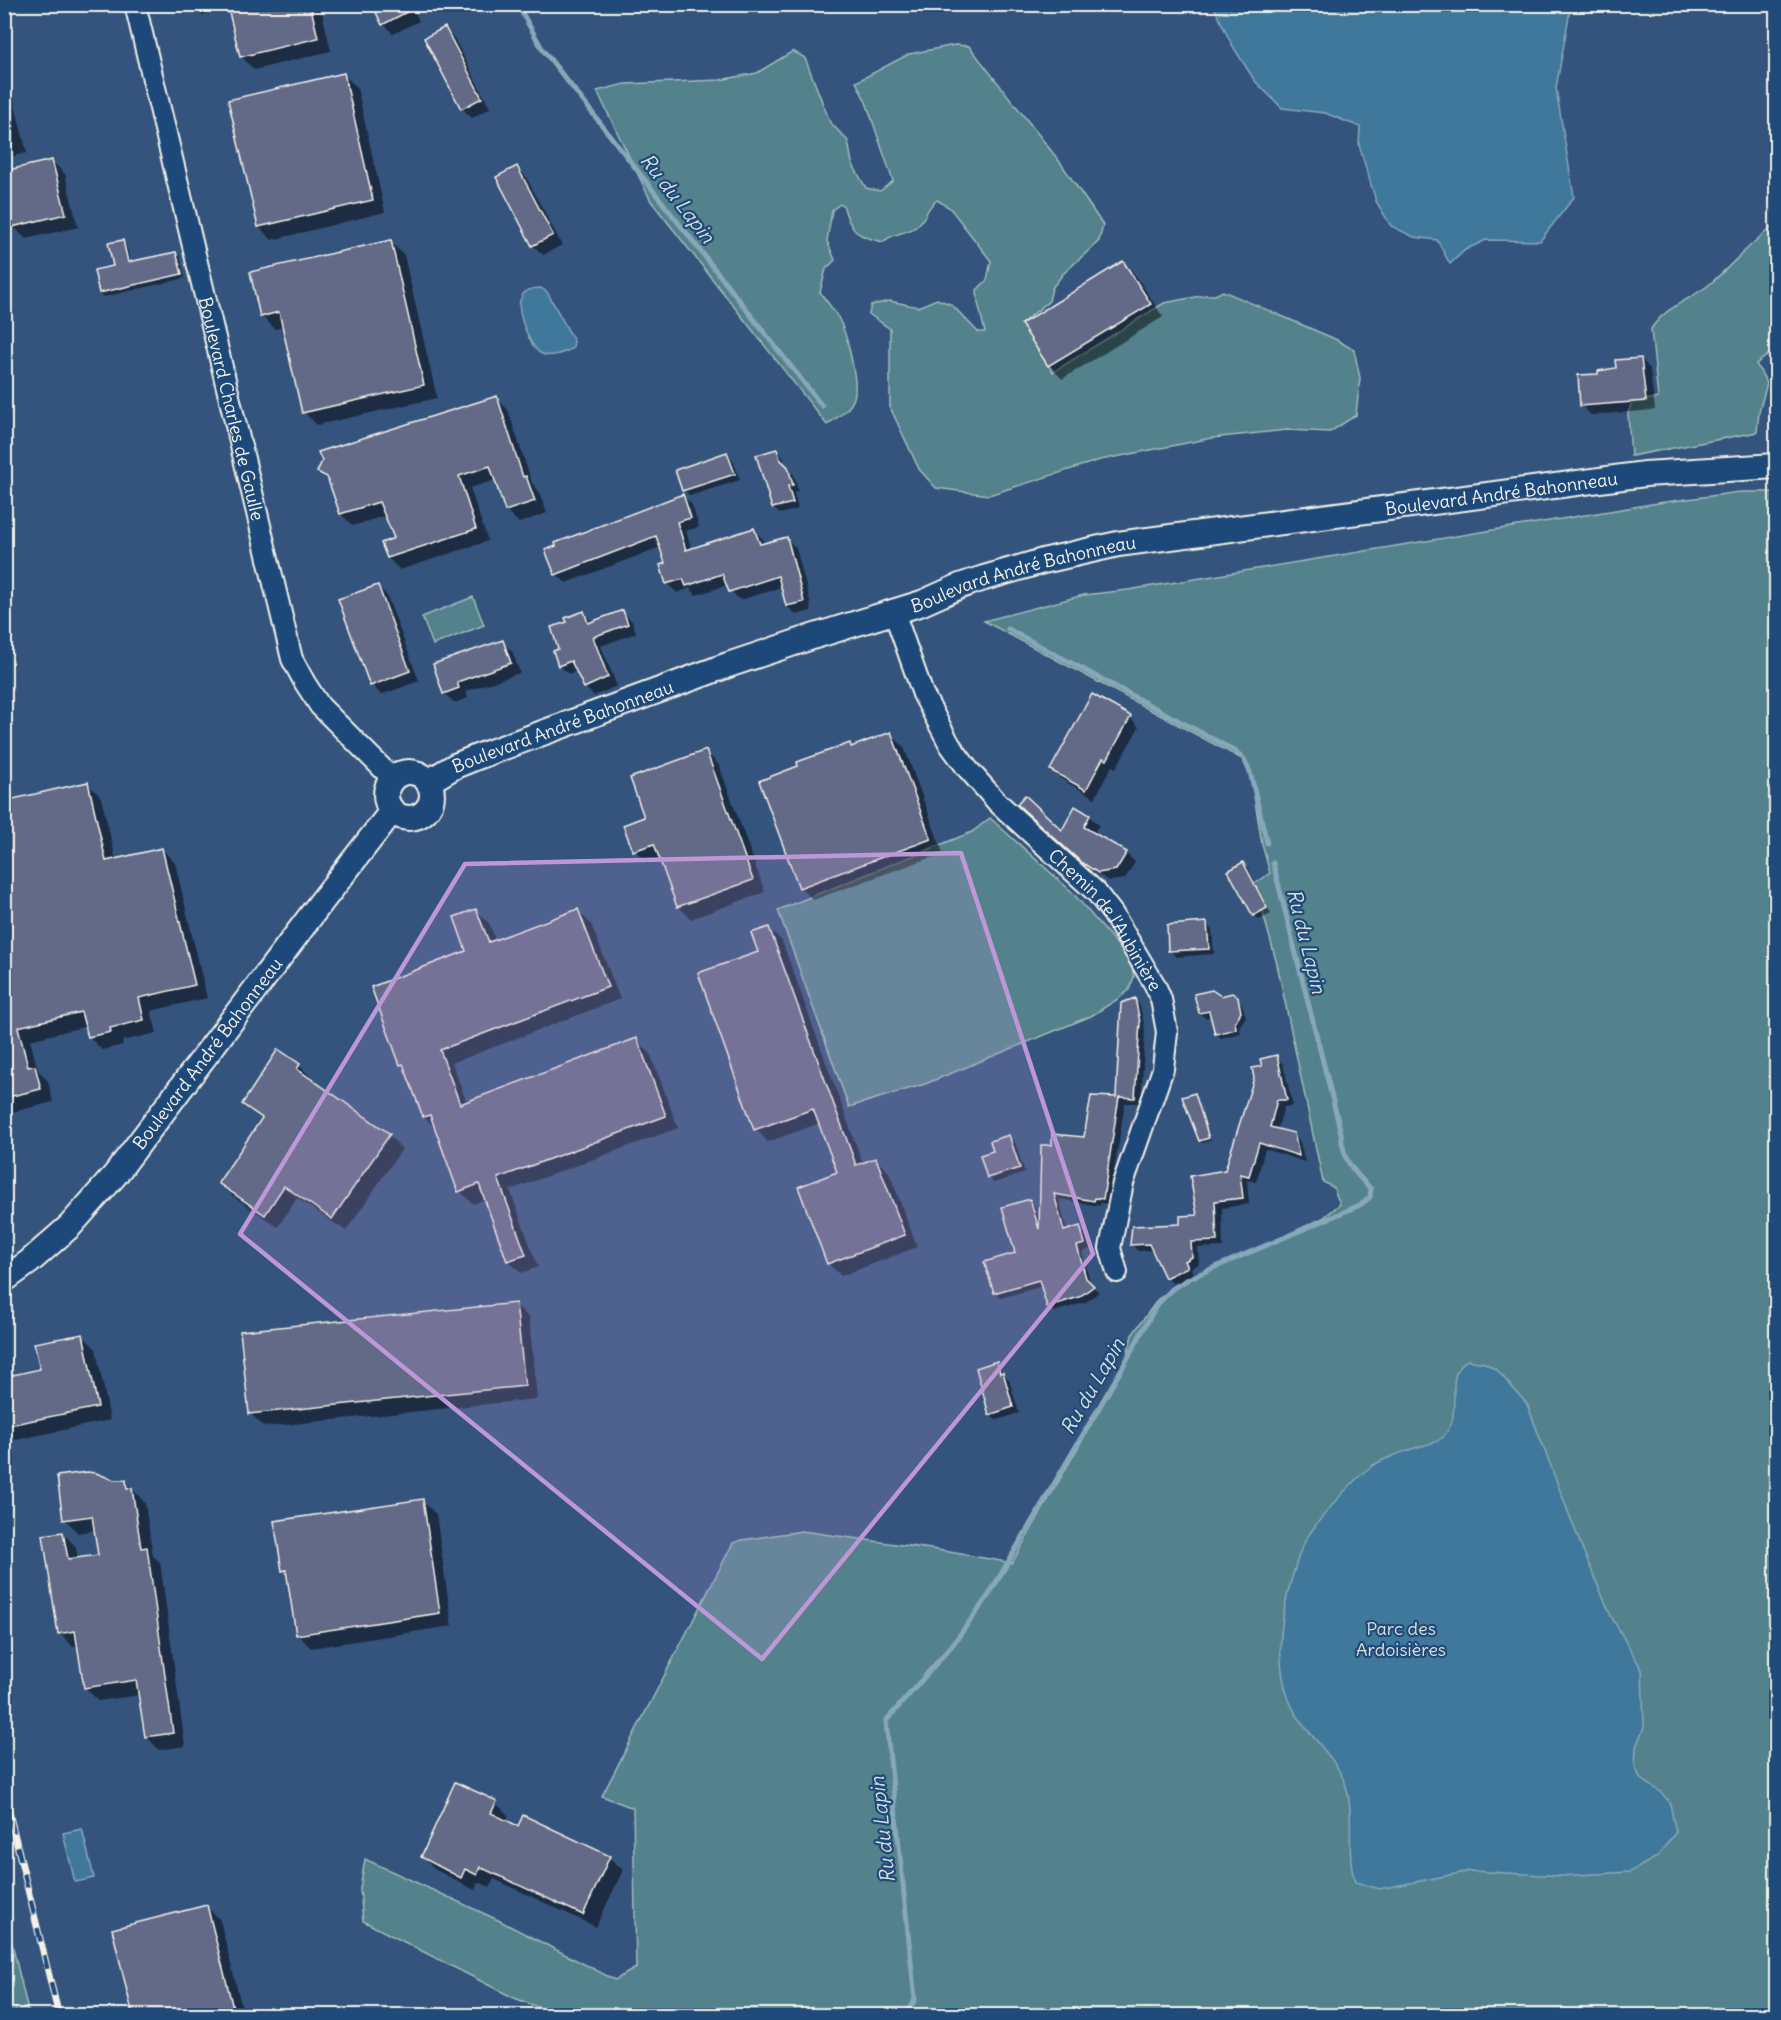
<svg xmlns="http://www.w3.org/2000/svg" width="1781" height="2020" font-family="Delius,sans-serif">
  <rect width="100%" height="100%" fill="#34547e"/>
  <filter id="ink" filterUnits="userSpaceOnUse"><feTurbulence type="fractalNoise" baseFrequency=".0167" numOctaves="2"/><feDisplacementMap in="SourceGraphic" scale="12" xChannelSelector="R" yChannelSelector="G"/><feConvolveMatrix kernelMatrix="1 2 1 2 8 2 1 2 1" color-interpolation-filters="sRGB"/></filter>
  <g filter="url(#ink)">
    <!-- green -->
    <g fill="#52828c" stroke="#a3baba" stroke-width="1.5">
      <path d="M955 45 969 46 1060 162 1103 225 1099 241 1063 274 1052 288 1049 301 1021 324 1053 372 1164 303 1206 295H1215L1223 291 1335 339 1354 350 1360 378 1356 415 1330 432 1287 430 1212 438 1100 460 989 495 936 488 919 469 890 407V329L869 314 871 305 890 301 918 307 937 299 952 305 978 332H985L978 303 977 290 987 280 991 261 950 208 937 200C926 208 927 217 917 226 906 235 895 231 883 242 857 236 851 233 843 205L840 204 832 210 827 241 835 260 826 269 820 292C826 301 834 310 839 319 847 334 859 383 854 398 850 410 837 417 827 425L651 201 597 91 625 84 720 80 757 73 793 51 805 58 830 122 848 141 852 163 866 188 880 191 893 181 866 102 856 82 909 54Z"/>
      <path d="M1776 224V349L1756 364 1767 383 1759 412 1757 432 1631 456 1628 413 1632 402 1658 398 1651 329C1666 306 1690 300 1710 284 1733 264 1752 241 1776 224Z"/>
      <path d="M1740 492H1776V2015H558L512 1997 363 1921 360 1889 365 1859 498 1920 615 1980 636 1968 633 1808 602 1796 733 1543 742 1540 802 1531 938 1550 1012 1563 1128 1360 1127 1355 1132 1335 1158 1299 1181 1284 1323 1218 1340 1204 1333 1187 1323 1182 1277 964 1255 884 1270 873 1262 844 1250 771 1242 759 984 621 1084 595 1128 590 1658 503Z"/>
      <path d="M473 597 484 625 433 645 422 617Z"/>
      <path d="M990 818 1071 891 1121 949 1131 963 1134 977 1129 990 1118 999 1091 1016 925 1084 849 1107 778 910 972 832Z"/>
      <path d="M4 1914H5L29 2015H5Z"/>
    </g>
    <!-- water -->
    <g fill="#40789b" stroke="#88a8ba" stroke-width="1.5">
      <path d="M1213 5H1571L1556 88 1574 197 1540 241 1486 240 1465 250 1450 264 1437 240 1414 237 1391 226 1376 201 1359 145 1360 127 1325 113 1282 108 1255 81 1232 45Z"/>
      <path d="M541 288 547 292 574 341 573 348C543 364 534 354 524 326 521 318 517 306 521 298 524 290 534 288 541 288Z"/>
      <path d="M1468 1360 1485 1363 1497 1370 1527 1404 1582 1548 1611 1616 1642 1670 1644 1727 1636 1747 1635 1766 1640 1778 1662 1793 1670 1804 1676 1832 1657 1857 1630 1872 1560 1876 1470 1871 1380 1889 1355 1882C1345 1850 1356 1815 1345 1783 1333 1752 1302 1732 1289 1700 1274 1659 1281 1612 1294 1571 1297 1562 1299 1553 1303 1545 1312 1526 1354 1478 1372 1466 1385 1458 1402 1452 1418 1447 1425 1445 1433 1444 1439 1440 1469 1418 1439 1373 1468 1360Z"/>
      <path d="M82 1829 94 1878 75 1882 63 1833Z"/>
      <path d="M1430 2008 1472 2015H1368C1386 2005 1409 2009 1430 2008Z"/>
    </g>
    <!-- shadow -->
    <g fill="#0007">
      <path d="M190 4H320L331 51 254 70 241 56 229 9 201 15Z"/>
      <path d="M411 4 419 21 393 34 384 24Z"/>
      <path d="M444 28 454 38 490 108 472 118 462 108Z"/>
      <path d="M4 61 27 153 4 158Z"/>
      <path d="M343 74 357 87 385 212 272 240 259 227Z"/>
      <path d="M52 161 65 174 78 227 26 239 13 226 12 222 4 223V173Z"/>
      <path d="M517 167 526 177 562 245 543 255 533 245Z"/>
      <path d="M122 241 126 245 131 263 176 253 180 257 185 278 104 297 100 293 96 271 115 267Z"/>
      <path d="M390 242 404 255 437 398 317 425 304 412 284 327 275 329 262 316Z"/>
      <path d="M1123 263 1136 276 1163 317 1062 379 1049 365Z"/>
      <path d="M1641 359 1650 369 1655 410 1591 415 1581 405 1617 370Z"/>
      <path d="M496 397 508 410 532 483 538 490 547 513 519 523 506 510 496 480 470 488 488 541 400 570 388 558 396 539 386 515 353 526 341 514 331 484 319 471Z"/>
      <path d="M777 451 783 457 785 467 794 475 798 491 794 492 798 509 780 514 773 508 758 456Z"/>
      <path d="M727 454 733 460 740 480 690 496 684 490Z"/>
      <path d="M683 496 692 505 699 527 686 531 692 550 754 530 763 539 765 544 787 539 796 548 810 601 811 611 796 615 787 606 782 587 740 600 731 591 728 585 696 595 690 588 677 593 667 583V564L661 547 566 583 556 574Z"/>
      <path d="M378 586 387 596 419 681 381 695 372 685 340 600Z"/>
      <path d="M623 612 632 621 636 633 601 646 617 686 594 696 585 687 577 671 569 674 559 665 560 650 569 623 583 613 593 622Z"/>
      <path d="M502 642 512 651 520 673 466 691 468 698 454 703 444 693Z"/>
      <path d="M1092 696 1130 718 1139 727 1116 768 1112 766 1095 798 1061 779 1052 770Z"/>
      <path d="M891 734 904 747 943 853 813 900 800 887 850 744 853 748Z"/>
      <path d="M706 752 719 765 765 892 691 919 678 906 661 859 647 863 635 850 646 818Z"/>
      <path d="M87 783 101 797 116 860 162 849 175 863 207 998 151 1011 157 1033 122 1041 123 1045 102 1050 89 1037 87 1026 30 1040 38 1070 48 1081 53 1102 4 1114V803Z"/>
      <path d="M1028 812 1062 832 1089 816 1099 825 1093 834 1126 853 1135 862 1125 879 1109 881 1092 871Z"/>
      <path d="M1243 864 1248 868 1271 914 1259 920 1254 915 1230 871Z"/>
      <path d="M476 911 489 923 496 942 578 911 591 924 620 999 452 1063 467 1103 637 1040 650 1053 678 1128 510 1190 538 1267 521 1273 509 1261 486 1199 473 1204 460 1191 436 1129 424 1117 407 1070 401 1065 468 952Z"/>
      <path d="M1206 924 1212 930 1214 954 1176 957 1170 950Z"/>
      <path d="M769 928 782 941 863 1164 876 1160 889 1172 917 1247 841 1276 828 1263 839 1173 820 1123 768 1142 756 1129 760 953Z"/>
      <path d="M1237 998 1242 1004 1246 1017 1239 1027 1241 1033 1221 1038 1216 1033 1212 1016 1205 1018 1200 1013Z"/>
      <path d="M1134 1000 1140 1006 1145 1029 1141 1103H1125L1109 1204 1100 1203V1206L1059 1199 1067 1231 1079 1228 1085 1234 1090 1249 1082 1252 1091 1285 1099 1292 1086 1302 1054 1312 1048 1306 1042 1286 1001 1298 995 1292 1017 1254 1029 1201 1035 1207 1040 1222 1053 1147 1085 1138 1118 1099Z"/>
      <path d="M1276 1057 1283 1064 1293 1106 1284 1107 1277 1130 1293 1135 1300 1142 1305 1162 1265 1149 1256 1182 1247 1180 1249 1204 1222 1208 1223 1247 1198 1248 1199 1264 1191 1268 1194 1274 1173 1284 1166 1277 1153 1250 1138 1251 1131 1244 1182 1225 1199 1216 1226 1172 1263 1068Z"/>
      <path d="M299 1065 312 1078 311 1080 389 1135 402 1149 346 1231 297 1198 278 1227 233 1196 220 1183 262 1120 244 1104Z"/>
      <path d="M1194 1095 1197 1098 1211 1140 1203 1143 1200 1141Z"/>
      <path d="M1009 1137 1015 1142 1025 1173 994 1183 988 1177 995 1152Z"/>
      <path d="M516 1305 529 1318 537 1399 264 1427 250 1413Z"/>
      <path d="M82 1335 96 1349 110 1420 16 1440 4 1429V1379L42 1370Z"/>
      <path d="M996 1363 1009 1380 1019 1413 997 1420 990 1414Z"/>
      <path d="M112 1481H125L145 1503 153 1556 160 1562 185 1746 159 1750 146 1736 140 1695 98 1701 85 1687 79 1646 73 1647 60 1633 63 1533 76 1547 78 1559 100 1556 95 1530 78 1533 65 1519Z"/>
      <path d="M422 1501 436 1514 452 1626 311 1648 297 1634 289 1576 283 1570Z"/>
      <path d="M496 1803 509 1816 506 1822 609 1857 623 1870 596 1927 494 1879 490 1887 478 1882 475 1890 436 1870 422 1857Z"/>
      <path d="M207 1907 220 1920 244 2016H135Z"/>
    </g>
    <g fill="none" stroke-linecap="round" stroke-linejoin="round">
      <!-- stream -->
      <g stroke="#88a8ba" stroke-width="5">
        <path d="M517 4 543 50 822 406"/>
        <path d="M1008 629 1235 751 1244 759 1250 772 1267 843"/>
        <path d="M904 2016 915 2000 886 1721 953 1644 987 1598 1125 1363 1156 1306 1172 1289 1190 1278 1360 1205 1370 1197 1371 1189C1352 1170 1343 1161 1341 1133L1273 863"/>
      </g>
    </g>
    <!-- building -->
    <g fill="#646b88" stroke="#f4f1e8" stroke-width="1.5">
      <path d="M227 4H310L318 38 240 57Z"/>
      <path d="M372 4H422L382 25Z"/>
      <path d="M445 27 482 98 461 109 424 38Z"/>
      <path d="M344 73 373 200 258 227 228 100Z"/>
      <path d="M52 160 66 214 12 227 4 198V171Z"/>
      <path d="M517 166 553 235 532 246 496 177Z"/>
      <path d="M123 240 128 262 176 252 182 274 99 293 94 270 113 266 108 243Z"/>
      <path d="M391 240 424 385 302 413 279 312 260 317 250 272Z"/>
      <path d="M1123 261 1151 304 1048 366 1021 324Z"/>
      <path d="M1641 358 1646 401 1580 406 1578 375 1598 374V371L1616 368 1615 360Z"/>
      <path d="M497 396 523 477 526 476 535 501 505 511 490 466 459 476 476 529 387 558 381 543 394 538 379 502 340 514 327 477 317 472 322 461 318 452Z"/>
      <path d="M777 449 780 459 788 467 793 485 788 486 793 503 772 508 756 455Z"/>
      <path d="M727 452 735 474 682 491 675 470Z"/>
      <path d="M683 494 691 518 677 522 686 550 754 528 760 544 787 537 804 602 786 606 778 576 729 592 722 574 686 586 683 579 666 584 660 565 665 563 656 536 555 575 545 550 556 546 555 543Z"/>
      <path d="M378 585 410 671 370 686 338 599Z"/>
      <path d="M623 610 628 624 593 637 608 677 584 688 571 661 558 666 553 651 558 649 551 627 567 622 565 618 584 611 588 623Z"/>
      <path d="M503 640 511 663 457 682 459 688 443 694 433 664Z"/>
      <path d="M1092 694 1131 716 1107 760 1103 758 1086 790 1050 770Z"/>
      <path d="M891 732 931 839 799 888 759 781 798 766 797 762 850 743 851 747Z"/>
      <path d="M706 750 753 880 677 907 654 844 633 851 623 825 644 817 630 778Z"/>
      <path d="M88 782 106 861 162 848 195 985 139 998 144 1020 110 1028 111 1032 88 1037 81 1012 18 1027 28 1067 35 1066 41 1089 4 1098V801Z"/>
      <path d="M1025 795 1062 830 1075 806 1090 815 1084 827 1127 852 1116 870 1098 873 1081 862 1017 804Z"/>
      <path d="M1243 862 1267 908 1253 916 1228 871Z"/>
      <path d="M476 909 489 942 578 909 608 987 440 1050 460 1104 637 1038 666 1116 498 1178 526 1255 507 1261 479 1184 458 1192 430 1115 423 1117 403 1064 400 1065 371 987 466 951 454 917Z"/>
      <path d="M1207 922 1209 949 1168 951 1167 925Z"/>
      <path d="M769 927 856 1165 876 1158 905 1235 827 1264 798 1187 837 1172 813 1109 754 1130 698 973 758 952 751 933Z"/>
      <path d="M1212 990 1221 996 1232 993 1238 997 1241 1012 1235 1022 1236 1029 1215 1034 1209 1011 1199 1013 1194 994Z"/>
      <path d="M1135 998 1140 1022 1135 1098 1119 1097 1103 1199 1095 1198 1094 1201 1054 1194 1064 1231 1080 1226 1085 1244 1077 1246 1086 1278 1094 1286 1079 1297 1047 1307 1039 1280 994 1293 984 1262 1015 1253 1002 1207 1030 1199 1039 1229 1041 1145H1052V1134L1084 1137 1091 1096 1116 1097 1121 1003Z"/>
      <path d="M278 1049 300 1064 297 1069 390 1134 332 1219 284 1186 265 1215 218 1183 262 1118 242 1104Z"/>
      <path d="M1277 1055 1287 1100H1277L1270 1127 1294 1133 1299 1156 1259 1143 1249 1176 1240 1174 1243 1198 1215 1201 1217 1241 1191 1242 1192 1257 1185 1261 1188 1267 1165 1278 1149 1244 1130 1245 1132 1226 1180 1224V1216L1197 1215 1190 1176 1225 1170 1254 1078 1252 1068 1262 1066 1260 1059Z"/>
      <path d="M1195 1093 1209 1138 1199 1141 1182 1097Z"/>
      <path d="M1009 1135 1020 1168 987 1178 980 1155 993 1151 990 1141Z"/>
      <path d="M516 1303 525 1386 249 1414 240 1331Z"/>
      <path d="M83 1334 98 1407 4 1426V1377L40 1369 34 1343Z"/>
      <path d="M997 1361 1000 1373 1003 1372 1013 1407 989 1415 976 1368Z"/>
      <path d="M87 1472 96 1473 114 1480H126L127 1489 132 1488 141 1548 147 1547 173 1733 145 1737 136 1680 84 1688 75 1631 58 1634 43 1535 63 1532 68 1559 98 1555 92 1516 63 1520 57 1476Z"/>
      <path d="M423 1499 440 1613 296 1635 286 1570 282 1571 274 1521Z"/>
      <path d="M455 1782 497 1801 491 1813 518 1826 523 1815 610 1856 583 1915 480 1867 477 1875 465 1869 461 1878 421 1857Z"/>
      <path d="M207 1905 235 2016H133L112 1929Z"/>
    </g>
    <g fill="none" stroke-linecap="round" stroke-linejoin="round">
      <!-- minor casing -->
      <g stroke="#f4f1e8" stroke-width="24">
        <g id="minor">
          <path id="s1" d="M135 4 292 659 305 683 320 706 392 778"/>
          <path id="s2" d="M894 612 923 694 950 745 967 768 997 802 1096 892 1113 914 1155 985 1161 999 1167 1032 1163 1069 1123 1183 1110 1248 1117 1272"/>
        </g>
      </g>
      <!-- tertiary casing -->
      <g stroke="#f4f1e8" stroke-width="28">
        <g id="tertiary">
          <circle cx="409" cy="795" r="23"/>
          <path id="s3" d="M428 782 455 766 477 757 728 665 812 637 922 603 960 586 984 578 1043 561 1118 544 1645 474 1776 466"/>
          <path id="s4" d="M4 1280 29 1262 70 1226 115 1175 319 905 392 811"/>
        </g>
      </g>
      <!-- minor -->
      <use href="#minor" stroke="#1f4a7a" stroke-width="20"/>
      <!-- tertiary -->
      <use href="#tertiary" stroke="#1f4a7a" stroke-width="24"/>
      <!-- rail casing -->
      <g stroke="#f4f1e8" stroke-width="7">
        <path id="rail" d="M4 1792 59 2016"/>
      </g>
      <!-- rail -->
      <use href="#rail" stroke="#1f4a7a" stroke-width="4.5" stroke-dasharray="14" stroke-linecap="butt"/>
    </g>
  </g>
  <!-- marked area -->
  <path fill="#be98d6" fill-opacity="0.2" stroke="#be98d6" stroke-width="4.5" stroke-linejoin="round" d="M961 853 1093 1254 762 1659 240 1234 465 864Z"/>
  <g text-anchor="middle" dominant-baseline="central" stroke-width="4.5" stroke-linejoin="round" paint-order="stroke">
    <!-- street labels -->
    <g font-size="18" fill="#f4f1e8" stroke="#1f4a7a">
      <text stroke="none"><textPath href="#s1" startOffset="416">Boulevard Charles de Gaulle</textPath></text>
      <text stroke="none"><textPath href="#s3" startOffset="1118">Boulevard André Bahonneau</textPath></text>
      <text stroke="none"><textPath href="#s3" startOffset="632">Boulevard André Bahonneau</textPath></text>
      <text stroke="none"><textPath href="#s3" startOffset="146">Boulevard André Bahonneau</textPath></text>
      <text stroke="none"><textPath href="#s2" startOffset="380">Chemin de l'Aubinière</textPath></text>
      <text stroke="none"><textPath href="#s4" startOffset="306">Boulevard André Bahonneau</textPath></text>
    </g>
    <!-- park labels -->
    <g font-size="18" fill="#dce0da" stroke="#1f4a7a">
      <text x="1401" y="1628">Parc des<tspan x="1401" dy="21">Ardoisières</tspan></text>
    </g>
    <!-- water labels -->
    <g font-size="20" font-style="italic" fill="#d9dfdc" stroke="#1f4a7a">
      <text transform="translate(678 198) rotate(52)">Ru du Lapin</text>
      <text transform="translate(1307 941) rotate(76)">Ru du Lapin</text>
      <text transform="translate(1092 1386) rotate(-60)">Ru du Lapin</text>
      <text transform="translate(882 1830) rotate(-96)">Ru du Lapin</text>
    </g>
  </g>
  <!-- margin -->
  <rect width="1781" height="2020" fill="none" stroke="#1f4a7a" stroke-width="24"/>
  <rect x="12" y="12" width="1757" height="1996" fill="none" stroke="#f4f1e8" stroke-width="2" filter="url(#ink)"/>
</svg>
